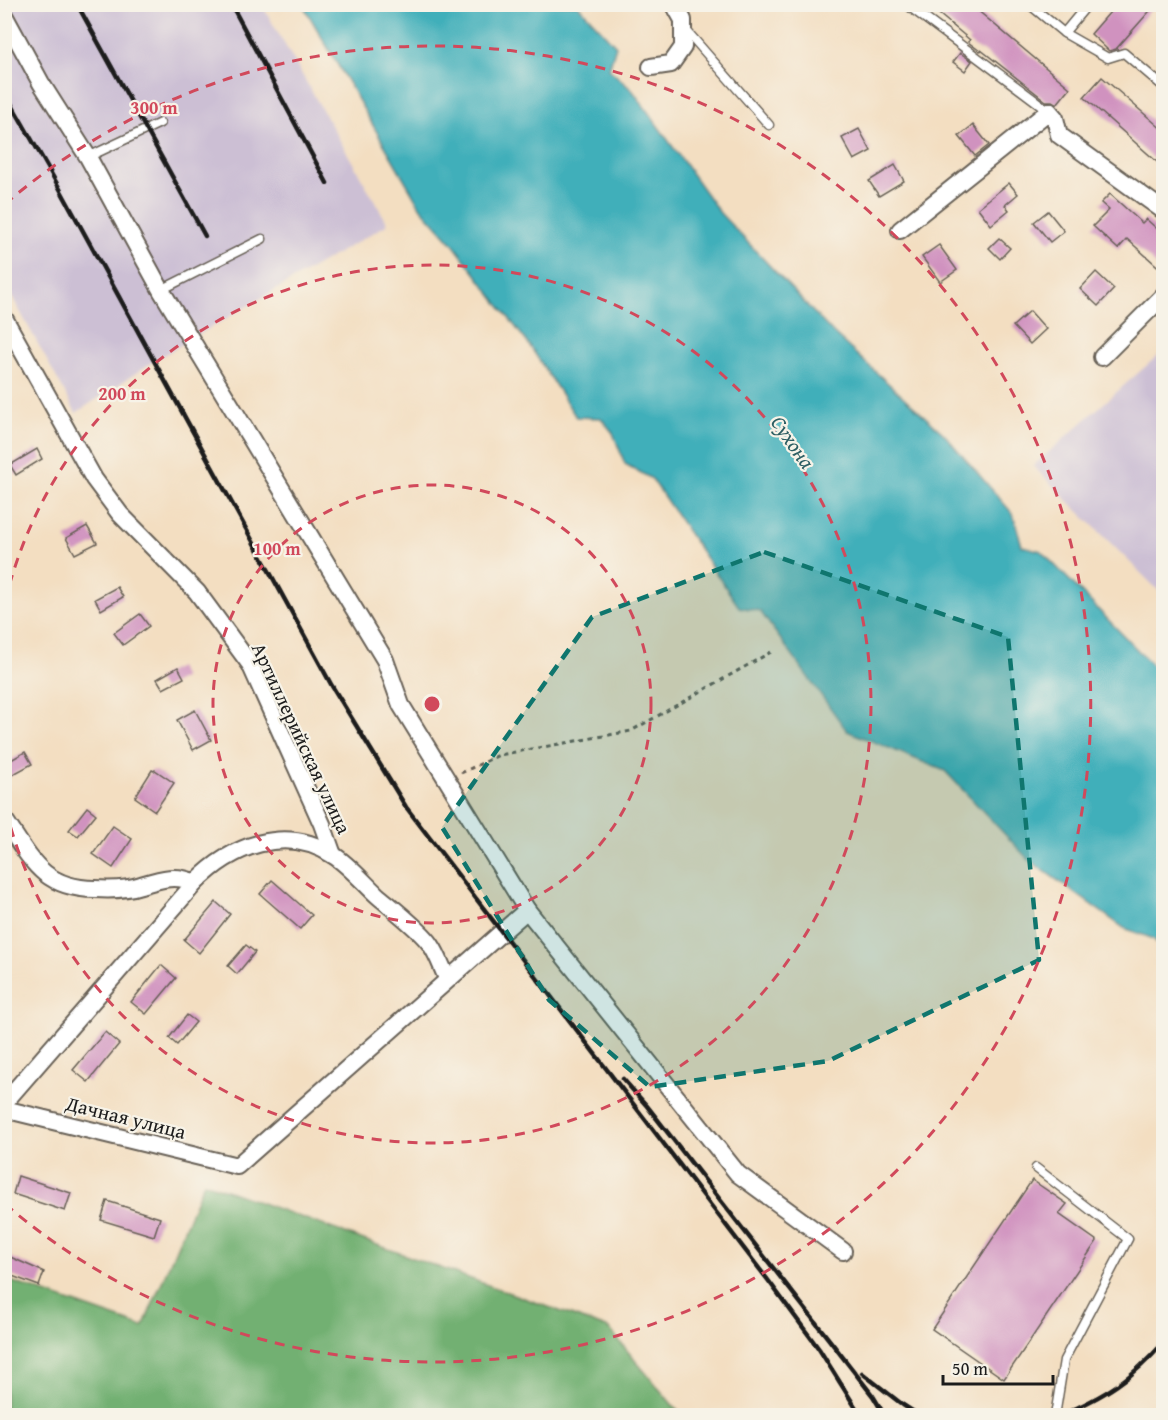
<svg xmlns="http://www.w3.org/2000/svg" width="1168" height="1420" font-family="'Gentium Book Plus',serif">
  <rect width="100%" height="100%" fill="#f7f3e8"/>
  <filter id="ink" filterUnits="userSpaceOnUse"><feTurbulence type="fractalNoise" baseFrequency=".0167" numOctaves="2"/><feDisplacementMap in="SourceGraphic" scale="12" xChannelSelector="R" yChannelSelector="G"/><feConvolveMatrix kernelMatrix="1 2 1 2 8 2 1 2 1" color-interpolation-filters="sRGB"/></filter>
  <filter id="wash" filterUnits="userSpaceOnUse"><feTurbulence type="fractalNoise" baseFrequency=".008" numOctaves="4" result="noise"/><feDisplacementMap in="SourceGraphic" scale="24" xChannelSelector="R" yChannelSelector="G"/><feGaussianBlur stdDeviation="1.35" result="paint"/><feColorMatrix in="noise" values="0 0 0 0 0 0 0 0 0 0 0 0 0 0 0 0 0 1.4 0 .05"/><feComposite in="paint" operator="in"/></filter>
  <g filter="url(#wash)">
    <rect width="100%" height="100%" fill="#f3dec1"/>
    <!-- industrial -->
    <g fill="#ccbfd4">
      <path d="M4 5H262L388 224 157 359 76 413 5 284Z"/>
      <path d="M1163 351V595L1033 466Z"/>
    </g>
    <!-- forest -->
    <path fill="#72b072" stroke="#476647" stroke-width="1.5" d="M204 1182 609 1329 681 1415H5V1279L143 1327Z"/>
    <!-- water -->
    <path fill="#3fafba" stroke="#2e666b" stroke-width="1.5" d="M303 5H578L616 46 609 69 633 91 720 213 834 334 944 434 1013 514 1022 546 1041 551 1163 676V955L1154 939 1124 928 1029 860 945 771 847 731 760 611 739 607 652 479 625 464 613 433 601 418 576 417 530 346 453 244 421 208Z"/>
    <g id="blocks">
      <!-- building -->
      <g fill="#d092bf">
        <path d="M927 4H970L1070 88 1057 104 1052 101H1046L981 50 980 51 968 42 970 40Z"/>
        <path d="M1117 4H1156L1116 49 1109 51 1091 34Z"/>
        <path d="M960 53 972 61 965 71 953 62Z"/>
        <path d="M1102 77 1164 131V168L1084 97Z"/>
        <path d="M973 125 989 145 975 156 959 136Z"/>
        <path d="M859 129 871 151 854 160 842 138Z"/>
        <path d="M895 165 904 181 879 196 869 181Z"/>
        <path d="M1009 183 1018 194 1005 205 1009 210 991 225 978 208Z"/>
        <path d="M1110 194 1142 223 1146 219 1164 235V272L1127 239 1118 249 1093 226 1109 210 1101 203Z"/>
        <path d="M1048 211 1064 231 1050 242 1034 222Z"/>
        <path d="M999 238 1010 248 1000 259 989 248Z"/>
        <path d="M939 245 957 270 940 282 922 257Z"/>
        <path d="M1096 272 1114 289 1098 306 1080 289Z"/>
        <path d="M1030 311 1046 329 1030 344 1013 326Z"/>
        <path d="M37 449 42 459 16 475 10 465Z"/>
        <path d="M87 526 97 543 75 554 66 538Z"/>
        <path d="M117 587 123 597 101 610 95 599Z"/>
        <path d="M140 614 149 626 123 645 114 633Z"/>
        <path d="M178 667 184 678 163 689 157 679Z"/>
        <path d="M195 710 211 740 193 750 177 720Z"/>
        <path d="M25 752 32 764 8 777 4 771V764Z"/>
        <path d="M152 770 154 771 155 770 174 783 155 811 135 797Z"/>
        <path d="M87 807 96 814 78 836 69 830Z"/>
        <path d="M113 826 132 839 113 868 93 854Z"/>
        <path d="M272 880 312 915 300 929 260 894Z"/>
        <path d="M216 902 230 914 199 953 184 940Z"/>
        <path d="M246 945 255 952 237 974 228 966Z"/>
        <path d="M161 965 176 978 146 1014 131 1002Z"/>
        <path d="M187 1015 196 1022 177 1045 169 1038Z"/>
        <path d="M105 1032 119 1044 88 1082 73 1070Z"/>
        <path d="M18 1176 71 1193 65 1211 13 1194Z"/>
        <path d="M1032 1180 1067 1204 1059 1214 1097 1241 1004 1379 932 1329Z"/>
        <path d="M107 1201 160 1218 154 1236 101 1220Z"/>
        <path d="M8 1256 44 1272 39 1286 4 1273V1265Z"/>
      </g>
    </g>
  </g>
  <g filter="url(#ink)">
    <use href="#blocks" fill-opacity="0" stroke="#676056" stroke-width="1.5"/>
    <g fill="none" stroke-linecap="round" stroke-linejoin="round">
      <!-- lane casing -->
      <g stroke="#676056" stroke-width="11">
        <g id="lane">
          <path d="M906 4 1049 111"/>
          <path d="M1029 4 1064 33 1088 4"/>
          <path d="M685 29 769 125"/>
          <path d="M1064 33 1108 58 1124 53 1164 87"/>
          <path d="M88 157 160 123"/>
          <path d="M161 290 262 239"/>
          <path d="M1036 1168 1128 1239 1064 1360 1055 1416"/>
        </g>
      </g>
      <!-- street casing -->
      <g stroke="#676056" stroke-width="20">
        <g id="street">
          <path d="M4 15 41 83 88 157 161 290 385 660 401 705 527 910 237 1166 4 1109"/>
          <path d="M651 67 671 64 683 47V20L674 4"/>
          <path d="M900 230 1049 111 1055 118 1059 135 1164 211"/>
          <path d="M4 318 94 479 120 514 197 592 250 664 322 824 333 855"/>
          <path d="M1102 357 1164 295"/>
          <path d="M4 819C31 859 42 888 95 889 111 890 126 890 141 885 161 879 176 874 195 883"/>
          <path d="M527 910 738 1174 843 1251"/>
          <path d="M4 1103 195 883C231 846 285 824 333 855 349 865 363 882 377 895 391 907 422 931 431 945 438 955 442 968 447 978"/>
        </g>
      </g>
      <!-- path -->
      <path stroke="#676056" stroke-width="3" stroke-dasharray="4.5 4.5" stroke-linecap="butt" d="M461 773 499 755 631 731 771 652"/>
      <!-- lane -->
      <use href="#lane" stroke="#fff" stroke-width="8"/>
      <!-- street -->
      <use href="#street" stroke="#fff" stroke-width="16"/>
      <!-- rail -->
      <g stroke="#1c1c1c" stroke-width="4.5">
        <path d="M77 4 205 236"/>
        <path d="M231 4 327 183"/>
        <path d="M4 91 60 189 332 686 406 807 768 1280 819 1349 861 1416"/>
        <path d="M623 1079 647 1106 873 1396 885 1416"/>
        <path d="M862 1373 903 1405 920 1416"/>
        <path d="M1059 1416C1105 1396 1131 1380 1164 1342"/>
      </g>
    </g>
  </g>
  <!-- marked area -->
  <path fill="#0f766e" fill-opacity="0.2" stroke="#0f766e" stroke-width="4.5" stroke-dasharray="12 8" stroke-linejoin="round" d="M764 552 1008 637 1039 960 828 1061 650 1087 549 1000 442 827 592 617Z"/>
  <!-- distance rings -->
  <g fill="none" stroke="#d1495b" stroke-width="3" stroke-dasharray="10 8">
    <circle cx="432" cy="704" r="219"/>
    <path d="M5 602A439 439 0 1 1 5 806"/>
    <path d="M5 204A658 658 0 1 1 5 1204"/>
  </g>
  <g text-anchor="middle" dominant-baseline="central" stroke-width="4.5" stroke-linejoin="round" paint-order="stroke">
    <!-- street labels -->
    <g font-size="20" fill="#1c1c1c" stroke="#f7f3e8">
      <text transform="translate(302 738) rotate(65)">Артиллерийская улица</text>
      <text transform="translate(126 1117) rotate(14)">Дачная улица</text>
    </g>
    <!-- water labels -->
    <g font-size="21" font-style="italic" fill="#2c5e63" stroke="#f7f3e8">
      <text transform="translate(793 442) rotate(55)">Сухона</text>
    </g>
  </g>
  <circle cx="432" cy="704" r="9" fill="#d1495b" stroke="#f7f3e8" stroke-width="3"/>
  <g font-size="18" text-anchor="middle" font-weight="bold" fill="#d1495b" stroke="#f7f3e8" stroke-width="4.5" stroke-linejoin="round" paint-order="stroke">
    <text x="154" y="114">300 m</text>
    <text x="122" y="400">200 m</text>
    <text x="277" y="555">100 m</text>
  </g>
  <!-- margin -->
  <rect width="1168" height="1420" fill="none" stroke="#f7f3e8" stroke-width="24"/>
  <!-- scale -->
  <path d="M943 1375v9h110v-9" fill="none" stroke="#1c1c1c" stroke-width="3"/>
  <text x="952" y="1375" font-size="18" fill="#1c1c1c" stroke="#f7f3e8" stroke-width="4.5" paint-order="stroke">50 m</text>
</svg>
